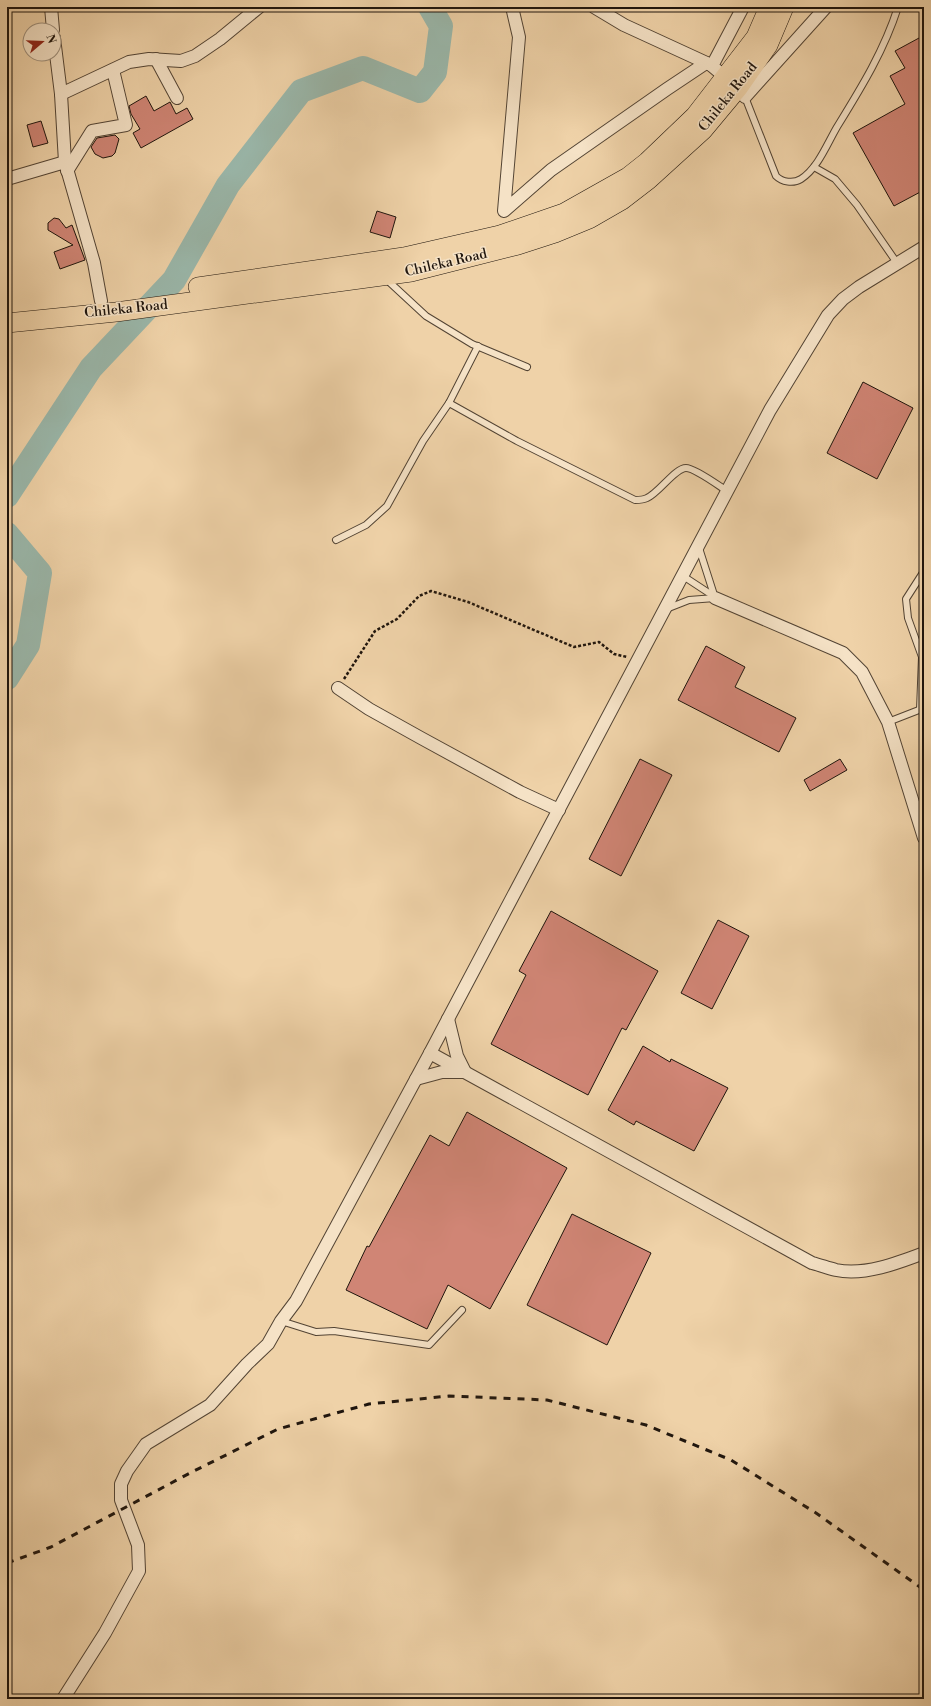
<svg xmlns="http://www.w3.org/2000/svg" width="931" height="1706" font-family="'Libre Bodoni',serif">
  <rect width="100%" height="100%" fill="#efd2a8"/>
  <filter id="stains"><feTurbulence type="fractalNoise" baseFrequency=".005" numOctaves="4"/><feColorMatrix values="0 0 0 0 .2 0 0 0 0 .09 0 0 0 0 .02 0 0 0 .5 -.17"/></filter>
  <radialGradient id="worn" r=".72"><stop offset=".6" stop-color="#630" stop-opacity="0"/><stop offset="1" stop-color="#630" stop-opacity=".3"/></radialGradient>
  <g fill="none" stroke-linecap="round" stroke-linejoin="round">
    <!-- river -->
    <g stroke="#9ab7aa" stroke-width="24">
      <path d="M7 496 91 368 174 280 228 185 301 91 363 68 420 91 435 72 441 26 430 7"/>
      <path d="M7 534 40 573 28 645 7 678"/>
    </g>
  </g>
  <!-- building -->
  <g fill="#d08575" stroke="#1f150d">
    <path d="M919 38 924 47V190L894 206 853 133 905 104 890 76 905 68 895 51Z"/>
    <path d="M146 96 154 111 170 102 176 114 187 108 193 119 141 148 133 133 140 129 131 114 129 106Z"/>
    <path d="M41 121 48 143 33 147 27 125Z"/>
    <path d="M115 135 119 139 115 153 112 156 103 158 95 154 91 147 97 138Z"/>
    <path d="M377 211 396 217 390 238 370 232Z"/>
    <path d="M54 218 59 219 66 228 72 225 85 260 60 269 54 252 73 245 48 230V223Z"/>
    <path d="M863 382 913 408 877 479 827 453Z"/>
    <path d="M706 646 745 667 735 687 796 718 779 752 678 700Z"/>
    <path d="M640 759 672 775 621 876 589 859Z"/>
    <path d="M840 759 847 770 810 791 804 780Z"/>
    <path d="M551 911 658 971 626 1030 622 1028 588 1095 491 1044 526 975 519 971Z"/>
    <path d="M718 920 749 936 712 1009 681 993Z"/>
    <path d="M643 1046 670 1062 671 1059 728 1088 694 1151 636 1121 634 1125 608 1110Z"/>
    <path d="M467 1112 567 1168 490 1309 448 1285 427 1329 346 1290 367 1246 369 1247 430 1135 449 1146Z"/>
    <path d="M572 1214 651 1253 607 1345 527 1305Z"/>
  </g>
  <g fill="none" stroke-linecap="round" stroke-linejoin="round">
    <!-- service casing -->
    <g stroke="#534434" stroke-width="8">
      <g id="service">
        <path d="M745 97 776 176C782 182 793 184 801 179 818 168 827 144 837 127 861 88 884 51 898 7"/>
        <path d="M814 167 835 179 857 205 897 263"/>
        <path d="M386 279 426 316 472 344 527 367"/>
        <path d="M449 403 517 441 635 500C639 500 643 500 647 498 659 493 675 468 686 468 695 468 719 486 727 491"/>
        <path d="M336 540 366 525 387 506 423 441 449 403 478 346"/>
        <path d="M699 548 715 598"/>
        <path d="M683 576 715 597"/>
        <path d="M666 609 689 600 715 598"/>
        <path d="M920 710 922 657 908 618 906 599 924 571"/>
        <path d="M888 722 924 708"/>
        <path d="M281 1321 316 1332 334 1331 429 1345 462 1310"/>
      </g>
    </g>
    <!-- minor casing -->
    <g stroke="#534434" stroke-width="14">
      <g id="minor">
        <path d="M51 7 53 30"/>
        <path d="M512 7 519 37 504 211 551 170 667 89 706 63"/>
        <path d="M594 7 624 25 711 65"/>
        <path d="M54 38 61 94 65 162 94 263 101 301"/>
        <path d="M156 59 177 98"/>
        <path d="M725 77 712 66 743 7"/>
        <path d="M738 88 745 97 826 7"/>
        <path d="M61 94 129 62 149 59 181 61 195 56 220 39 259 7"/>
        <path d="M67 171 92 131 126 125 113 70"/>
        <path d="M7 179 65 162"/>
        <path d="M715 598 843 653 862 672 888 722 924 838"/>
        <path d="M338 688 369 709 421 738 520 792 559 810"/>
        <path d="M448 1019 457 1056 465 1072"/>
        <path d="M430 1053 812 1263C820 1265 828 1268 836 1270 864 1276 898 1263 924 1253"/>
        <path d="M416 1079 442 1072H464"/>
        <path d="M63 1699 105 1633 139 1571 138 1545 121 1500V1484L127 1471 146 1444 210 1405 247 1364 268 1344 281 1321 296 1301 430 1053 770 410 828 315 843 299 859 287 924 247"/>
      </g>
    </g>
    <!-- trunk casing -->
    <g stroke="#1f150d" stroke-width="20">
      <g id="trunk">
        <path d="M198 287 404 257 500 235 564 213 628 177 647 162 695 116 756 37 769 7"/>
        <path d="M7 323 116 312 411 272 518 245 555 233 589 219 622 200 648 180 703 130 738 88 768 45 784 7"/>
      </g>
    </g>
    <!-- path -->
    <path stroke="#1f150d" stroke-width="2.5" stroke-dasharray="3 2" stroke-linecap="butt" d="M344 679 375 631 397 619 419 596 431 591 468 602 574 647 599 642 614 654 627 657"/>
    <!-- service -->
    <use href="#service" stroke="#f5e2c6" stroke-width="6"/>
    <!-- minor -->
    <use href="#minor" stroke="#f5e2c6" stroke-width="12"/>
    <!-- trunk -->
    <use href="#trunk" stroke="#efd2a8" stroke-width="19"/>
    <!-- rail -->
    <path stroke="#1f150d" stroke-width="3" stroke-dasharray="7 7" stroke-linecap="butt" d="M7 1563 51 1547 190 1473 278 1429 369 1404 449 1396 547 1400 646 1425 731 1460 816 1513 924 1590"/>
  </g>
  <g text-anchor="middle" dominant-baseline="central" stroke-width="3" stroke-linejoin="round" paint-order="stroke">
    <!-- street labels -->
    <g font-size="14" fill="#1f150d" stroke="#f5e2c6">
      <text transform="translate(728 97) rotate(-51)">Chileka Road</text>
      <text transform="translate(446 263) rotate(-13)">Chileka Road</text>
      <text transform="translate(126 309) rotate(-6)">Chileka Road</text>
    </g>
  </g>
  <!-- margin -->
  <rect width="931" height="1706" fill="none" stroke="#efd2a8" stroke-width="24"/>
  <rect x="8" y="8" width="915" height="1690" fill="none" stroke="#1f150d" stroke-width="2"/>
  <rect x="12" y="12" width="907" height="1682" fill="none" stroke="#1f150d"/>
  <!-- north arrow -->
  <g transform="translate(42 42) rotate(71)"><circle r="19" fill="#f5e2c6" stroke="#9f907c"/>
  <path d="M0-3L7 15L0 10L-7 15Z" fill="#8f2418"/>
  <text y="-6" font-size="11" font-weight="bold" text-anchor="middle" fill="#1f150d">N</text>
  </g>
  <rect width="100%" height="100%" filter="url(#stains)"/>
  <rect width="100%" height="100%" fill="url(#worn)"/>
</svg>
